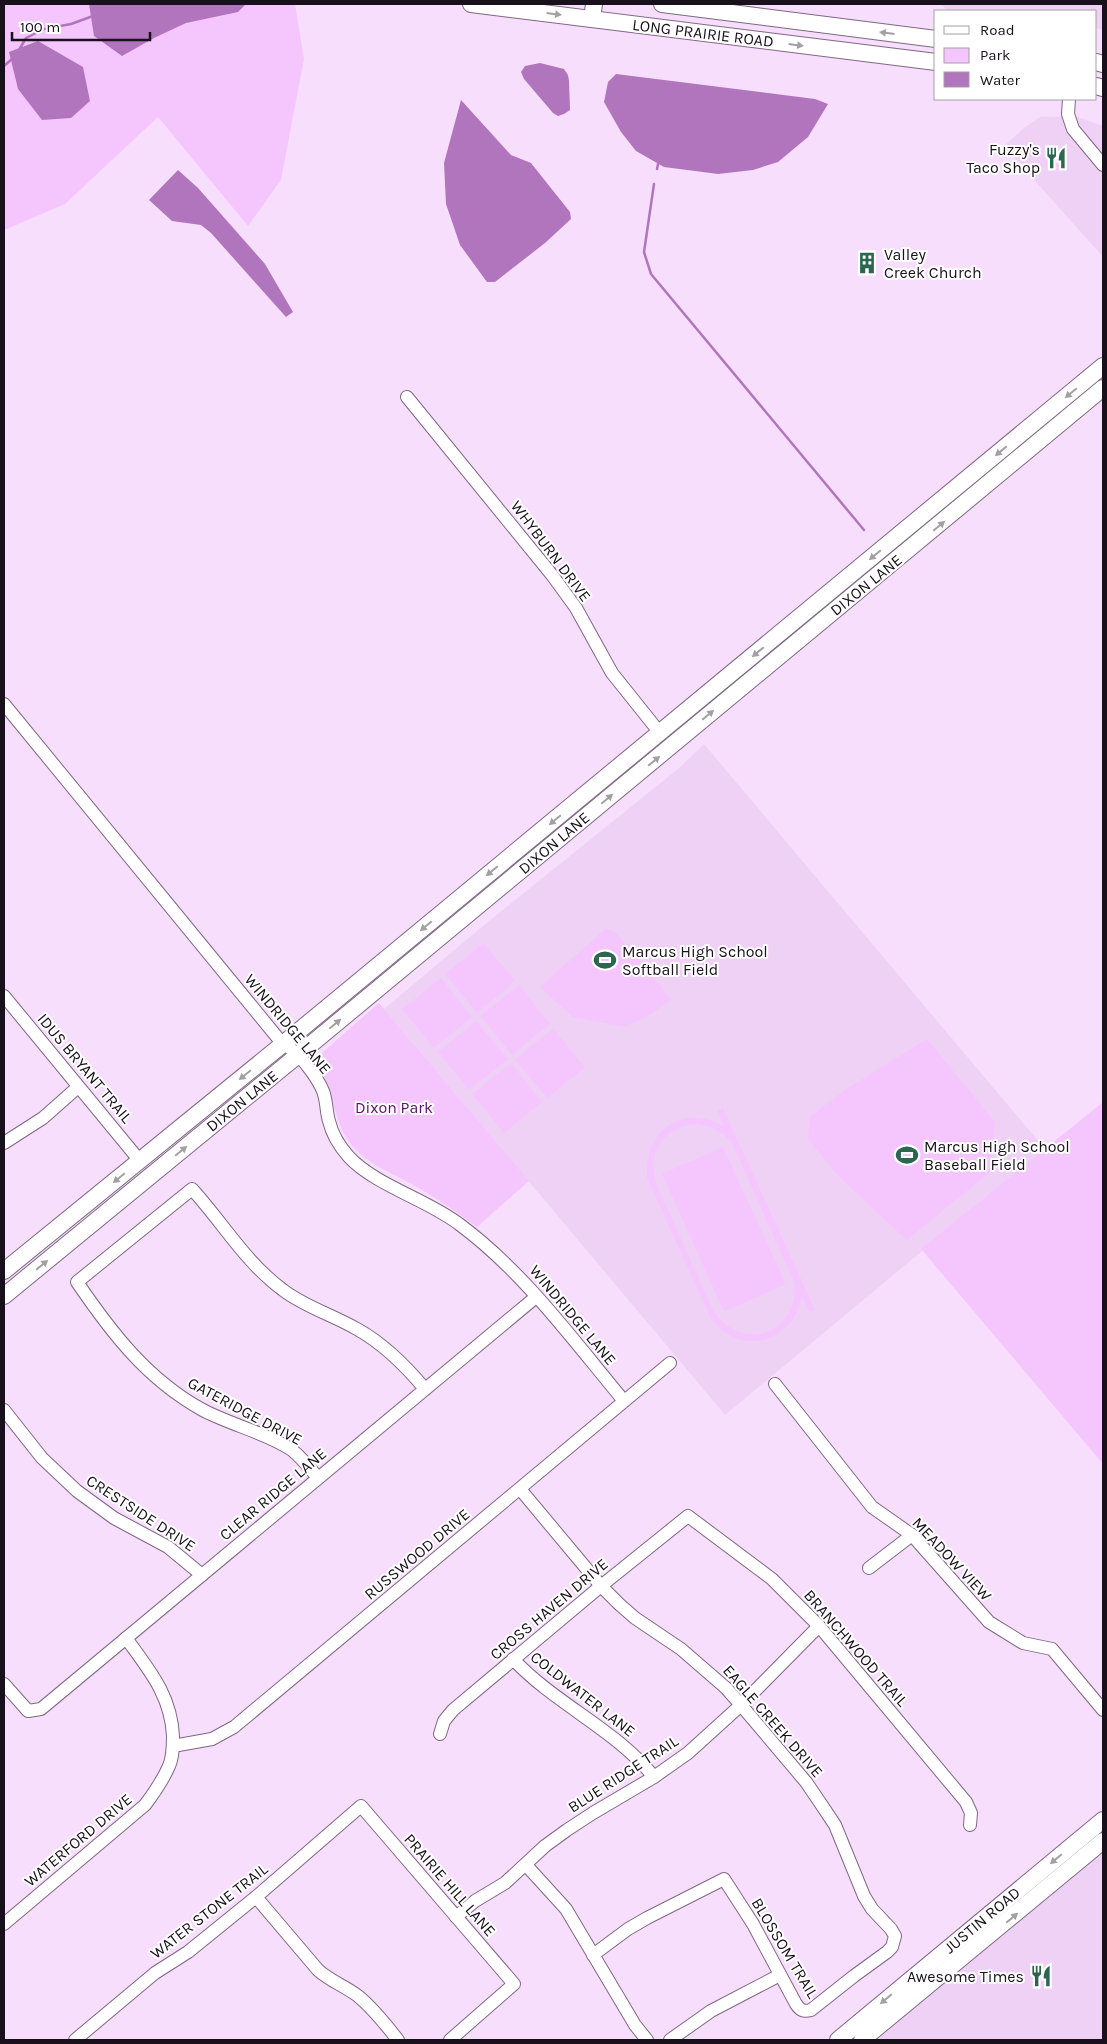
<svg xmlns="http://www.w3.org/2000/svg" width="1107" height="2044" font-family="Karla,sans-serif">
  <rect width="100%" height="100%" fill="#f8defd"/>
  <!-- built -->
  <g fill="#f0d1f6">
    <path d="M940 4H1103V30L1096 28V11H948Z"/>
    <path d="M1076 116 1103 126V257L1004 146 1025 127 1040 117Z"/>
    <path d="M704 744 1045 1149 725 1415 384 1009 478 930 679 768Z"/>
    <path d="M1103 1850V2040H877Z"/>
  </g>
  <!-- green -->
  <g fill="#f5c6fe" fill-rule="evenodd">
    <path d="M4 4H295L304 59 281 180 248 226 158 117 65 204 4 230Z"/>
    <path d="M605 929 616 932 671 999 651 1014 625 1027 573 1017 540 987Z"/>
    <path d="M484 943 515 981 477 1013 445 974Z"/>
    <path d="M441 978 472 1017 434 1048 402 1009Z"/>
    <path d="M519 985 550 1024 512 1055 480 1016Z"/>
    <path d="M379 1003 529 1181 477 1227C459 1214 440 1200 420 1189 396 1174 368 1166 350 1143 331 1118 334 1084 314 1060Z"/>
    <path d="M476 1021 508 1059 469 1090 438 1052Z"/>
    <path d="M553 1028 585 1068 547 1098 515 1060Z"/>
    <path d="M927 1039 995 1122 990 1172 907 1240 839 1177 808 1139 810 1117 846 1089Z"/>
    <path d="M511 1063 542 1102 504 1133 472 1094Z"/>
    <path d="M1103 1102V1464L921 1249Z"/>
    <path d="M723 1108 815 1310 809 1312 802 1297C792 1344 740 1357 711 1319L647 1178C644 1131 682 1102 724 1126L717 1111ZM696 1124C711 1126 722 1131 732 1143L795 1284C796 1336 741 1353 713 1310L657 1185C646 1152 663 1128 696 1124Z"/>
    <path d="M723 1147 786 1284 724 1312 662 1174Z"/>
  </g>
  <!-- water -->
  <g fill="#b175be">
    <path d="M89 4H246L238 12 186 23 154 38 122 56 94 36Z"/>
    <path d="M38 41 83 67 90 101 71 118 42 120 18 89 9 52Z"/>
    <path d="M540 63 564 69 568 75 569 81 570 110 564 114 558 116 553 113 524 79 521 72 525 66Z"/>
    <path d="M616 74 815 99 828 104 808 137 778 162 753 170 718 174 664 167 636 151 621 132 604 102 608 82Z"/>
    <path d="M461 100 511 155 531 163 570 212 571 219 545 243 495 282H487L460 245 446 204 444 163Z"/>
    <path d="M178 170 198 188 265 264 293 312 286 317 211 233 201 225 172 221 149 200Z"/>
  </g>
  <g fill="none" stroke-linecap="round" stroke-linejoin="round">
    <!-- stream -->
    <g stroke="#b175be" stroke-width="2.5">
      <path d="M19 50 26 38 44 29 71 24 93 16"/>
      <path d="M4 66 13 58"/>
      <path d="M657 169 658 164"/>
      <path d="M654 184 644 252 651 274 864 530"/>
    </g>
    <!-- minor casing -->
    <g stroke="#7e6883" stroke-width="14">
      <g id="minor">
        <path d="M1069 99 1068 114 1073 129 1103 165"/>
        <path d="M407 397 552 575 576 608 612 673 660 733"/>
        <path d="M4 704 277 1037C283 1044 290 1048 297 1054 306 1063 318 1079 323 1091 327 1101 326 1112 329 1121 332 1134 340 1147 349 1157 375 1185 428 1200 459 1224 524 1272 573 1340 624 1401"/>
        <path d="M4 996 140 1161"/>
        <path d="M4 1143 43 1118 78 1087"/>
        <path d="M775 1384 872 1507 912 1535 989 1622 1023 1643 1052 1649 1103 1710"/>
        <path d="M4 1410 42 1458 77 1491 114 1518 168 1547 202 1575"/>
        <path d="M318 1478C310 1468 302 1458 292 1450 265 1432 230 1425 201 1409 147 1379 111 1332 77 1282L192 1189C223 1223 246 1263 283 1290 305 1307 333 1315 357 1329 384 1344 405 1365 425 1389"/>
        <path d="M520 1489 601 1586 619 1604 635 1618 681 1649 726 1688 741 1705 806 1782 821 1804 835 1825 864 1896 872 1909 891 1929 895 1936 892 1947 887 1952 854 1976 811 2010C803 2012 800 2010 796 2004L753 1924 724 1879 647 1918 628 1929 593 1955"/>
        <path d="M869 1568 912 1535"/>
        <path d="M513 1659C555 1704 615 1729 654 1777"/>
        <path d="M4 1684 28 1711 41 1709 536 1297"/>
        <path d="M440 1734 444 1721 453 1710 601 1586 688 1516 772 1579 819 1626 966 1802 971 1813 970 1825"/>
        <path d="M173 1746 212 1739 234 1727 670 1363"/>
        <path d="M526 1865 566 1909 635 2025 647 2040"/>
        <path d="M256 1897 318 1970C330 1981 345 1986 358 1996 374 2009 386 2025 398 2040"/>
        <path d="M456 1917 475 1901 505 1883 545 1846 567 1830 593 1813 654 1777 688 1753 741 1705 819 1626"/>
        <path d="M4 1924 145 1805C154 1793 163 1780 169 1766 173 1757 173 1746 173 1736 171 1695 149 1670 126 1638"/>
        <path d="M75 2040 155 1973 188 1952 256 1897 361 1806 514 1984 450 2040"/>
        <path d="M670 2040 711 2011 780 1975"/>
      </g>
    </g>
    <!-- major casing -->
    <g stroke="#7e6883" stroke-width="18">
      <g id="major">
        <path d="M471 4 936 62"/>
        <path d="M662 4 936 39"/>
        <path d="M592 19 594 4"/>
        <path d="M1096 62 1103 64"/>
        <path d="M1096 86 1103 88"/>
        <path d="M4 1271 283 1044 1103 366"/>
        <path d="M4 1296 298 1055 1103 388"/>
        <path d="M838 2040 1103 1820"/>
        <path d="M862 2040 1103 1841"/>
      </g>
    </g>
    <!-- minor -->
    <use href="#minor" stroke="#fff" stroke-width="12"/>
    <!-- major -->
    <use href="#major" stroke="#fff" stroke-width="16"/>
  </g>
  <!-- one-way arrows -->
  <defs><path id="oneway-solid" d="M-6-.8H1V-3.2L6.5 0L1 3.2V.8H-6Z" transform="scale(1.25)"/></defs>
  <g fill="#a39fa3">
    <use href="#oneway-solid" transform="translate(554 14) rotate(7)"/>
    <use href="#oneway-solid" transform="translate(887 33) rotate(-173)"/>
    <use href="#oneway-solid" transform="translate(796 45) rotate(7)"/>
    <use href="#oneway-solid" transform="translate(1071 393) rotate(141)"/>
    <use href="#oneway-solid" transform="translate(1001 451) rotate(140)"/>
    <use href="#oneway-solid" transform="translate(939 526) rotate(-40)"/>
    <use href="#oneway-solid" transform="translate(875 555) rotate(140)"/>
    <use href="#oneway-solid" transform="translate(758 652) rotate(140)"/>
    <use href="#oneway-solid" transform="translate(708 715) rotate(-40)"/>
    <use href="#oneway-solid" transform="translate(654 761) rotate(-39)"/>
    <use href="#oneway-solid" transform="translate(607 799) rotate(-40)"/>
    <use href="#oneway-solid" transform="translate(555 820) rotate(140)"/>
    <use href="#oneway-solid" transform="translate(492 871) rotate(140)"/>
    <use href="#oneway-solid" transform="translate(426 926) rotate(140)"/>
    <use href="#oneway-solid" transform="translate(335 1024) rotate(-40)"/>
    <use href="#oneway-solid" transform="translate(245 1075) rotate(141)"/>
    <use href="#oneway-solid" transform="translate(181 1151) rotate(-39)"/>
    <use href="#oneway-solid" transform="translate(119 1178) rotate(141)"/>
    <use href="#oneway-solid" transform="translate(42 1265) rotate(-39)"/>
    <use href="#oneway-solid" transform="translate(1056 1859) rotate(140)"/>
    <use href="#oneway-solid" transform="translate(1012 1918) rotate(-40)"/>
    <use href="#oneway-solid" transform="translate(886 1999) rotate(140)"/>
  </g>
  <!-- icons -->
  <defs>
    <g id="restaurant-bare" transform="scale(1.725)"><path d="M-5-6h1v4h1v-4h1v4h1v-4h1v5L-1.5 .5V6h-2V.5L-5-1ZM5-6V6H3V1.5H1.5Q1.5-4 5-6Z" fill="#2b6651" stroke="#fff" stroke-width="2.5" paint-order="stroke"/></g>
    <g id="building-bare" transform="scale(1.725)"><path d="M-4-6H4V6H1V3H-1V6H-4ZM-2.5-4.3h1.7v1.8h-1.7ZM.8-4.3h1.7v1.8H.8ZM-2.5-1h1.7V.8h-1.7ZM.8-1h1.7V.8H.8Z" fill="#2b6651" stroke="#fff" stroke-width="2.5" paint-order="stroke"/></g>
    <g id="stadium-bare" transform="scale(1.725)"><path d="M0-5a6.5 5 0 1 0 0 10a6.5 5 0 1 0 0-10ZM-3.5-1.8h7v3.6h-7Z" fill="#2b6651" stroke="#fff" stroke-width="2.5" paint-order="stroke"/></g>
  </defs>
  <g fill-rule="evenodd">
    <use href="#restaurant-bare" x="1056" y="158"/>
    <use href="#building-bare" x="867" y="263"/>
    <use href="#stadium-bare" x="605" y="960"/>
    <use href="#stadium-bare" x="907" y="1155"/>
    <use href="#restaurant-bare" x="1041" y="1976"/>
  </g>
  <g text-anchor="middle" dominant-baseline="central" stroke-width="4" stroke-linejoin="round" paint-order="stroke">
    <!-- street labels -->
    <g font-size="16" fill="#18101a" stroke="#fff">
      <text transform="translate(703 33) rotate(7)">LONG PRAIRIE ROAD</text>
      <text transform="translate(551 551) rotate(53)">WHYBURN DRIVE</text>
      <text transform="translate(866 585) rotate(-39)">DIXON LANE</text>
      <text transform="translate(554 843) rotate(-40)">DIXON LANE</text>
      <text transform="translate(288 1024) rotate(50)">WINDRIDGE LANE</text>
      <text transform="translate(85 1068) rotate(50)">IDUS BRYANT TRAIL</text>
      <text transform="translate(242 1101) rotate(-39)">DIXON LANE</text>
      <text transform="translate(573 1315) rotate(50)">WINDRIDGE LANE</text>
      <text transform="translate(245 1411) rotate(28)">GATERIDGE DRIVE</text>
      <text transform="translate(273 1494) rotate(-40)">CLEAR RIDGE LANE</text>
      <text transform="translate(141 1513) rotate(33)">CRESTSIDE DRIVE</text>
      <text transform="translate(417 1554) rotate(-40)">RUSSWOOD DRIVE</text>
      <text transform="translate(952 1559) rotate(47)">MEADOW VIEW</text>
      <text transform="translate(549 1609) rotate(-40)">CROSS HAVEN DRIVE</text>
      <text transform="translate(856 1648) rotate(49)">BRANCHWOOD TRAIL</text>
      <text transform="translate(583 1694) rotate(38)">COLDWATER LANE</text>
      <text transform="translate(773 1721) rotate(49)">EAGLE CREEK DRIVE</text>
      <text transform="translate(623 1774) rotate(-33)">BLUE RIDGE TRAIL</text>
      <text transform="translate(78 1840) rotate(-40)">WATERFORD DRIVE</text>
      <text transform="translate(450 1885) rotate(49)">PRAIRIE HILL LANE</text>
      <text transform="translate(209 1911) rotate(-38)">WATER STONE TRAIL</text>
      <text transform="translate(982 1920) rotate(-40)">JUSTIN ROAD</text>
      <text transform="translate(785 1948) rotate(59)">BLOSSOM TRAIL</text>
    </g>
    <!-- poi labels -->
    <g font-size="16" fill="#18101a" stroke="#fff" text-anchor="start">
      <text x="1040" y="149" text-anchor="end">Fuzzy's<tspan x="1040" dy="18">Taco Shop</tspan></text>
      <text x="884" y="254">Valley<tspan x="884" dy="18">Creek Church</tspan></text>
      <text x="622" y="951">Marcus High School<tspan x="622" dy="18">Softball Field</tspan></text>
      <text x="924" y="1146">Marcus High School<tspan x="924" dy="18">Baseball Field</tspan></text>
      <text x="1024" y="1976" text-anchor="end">Awesome Times</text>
    </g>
    <!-- park labels -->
    <g font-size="16" fill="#5c0f6b" stroke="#fff">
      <text x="394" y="1107">Dixon Park</text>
    </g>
  </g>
  <!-- border -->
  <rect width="1107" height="2044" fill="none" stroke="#18101a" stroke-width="10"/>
  <!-- legend -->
  <rect x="934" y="10" width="162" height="90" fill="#ffffff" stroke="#a39fa3"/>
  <rect x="944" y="26" width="25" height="8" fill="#ffffff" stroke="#a39fa3"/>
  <text x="980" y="35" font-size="15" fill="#18101a">Road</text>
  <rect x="944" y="48" width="25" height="15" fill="#f5c6fe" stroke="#a39fa3"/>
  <text x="980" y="60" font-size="15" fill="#18101a">Park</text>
  <rect x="944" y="72" width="25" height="15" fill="#b175be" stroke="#a39fa3"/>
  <text x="980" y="85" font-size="15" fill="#18101a">Water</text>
  <!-- scale -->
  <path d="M12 32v8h138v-8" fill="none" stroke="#18101a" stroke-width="2.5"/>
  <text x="20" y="32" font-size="15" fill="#18101a" stroke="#ffffff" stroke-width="4" paint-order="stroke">100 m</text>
</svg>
